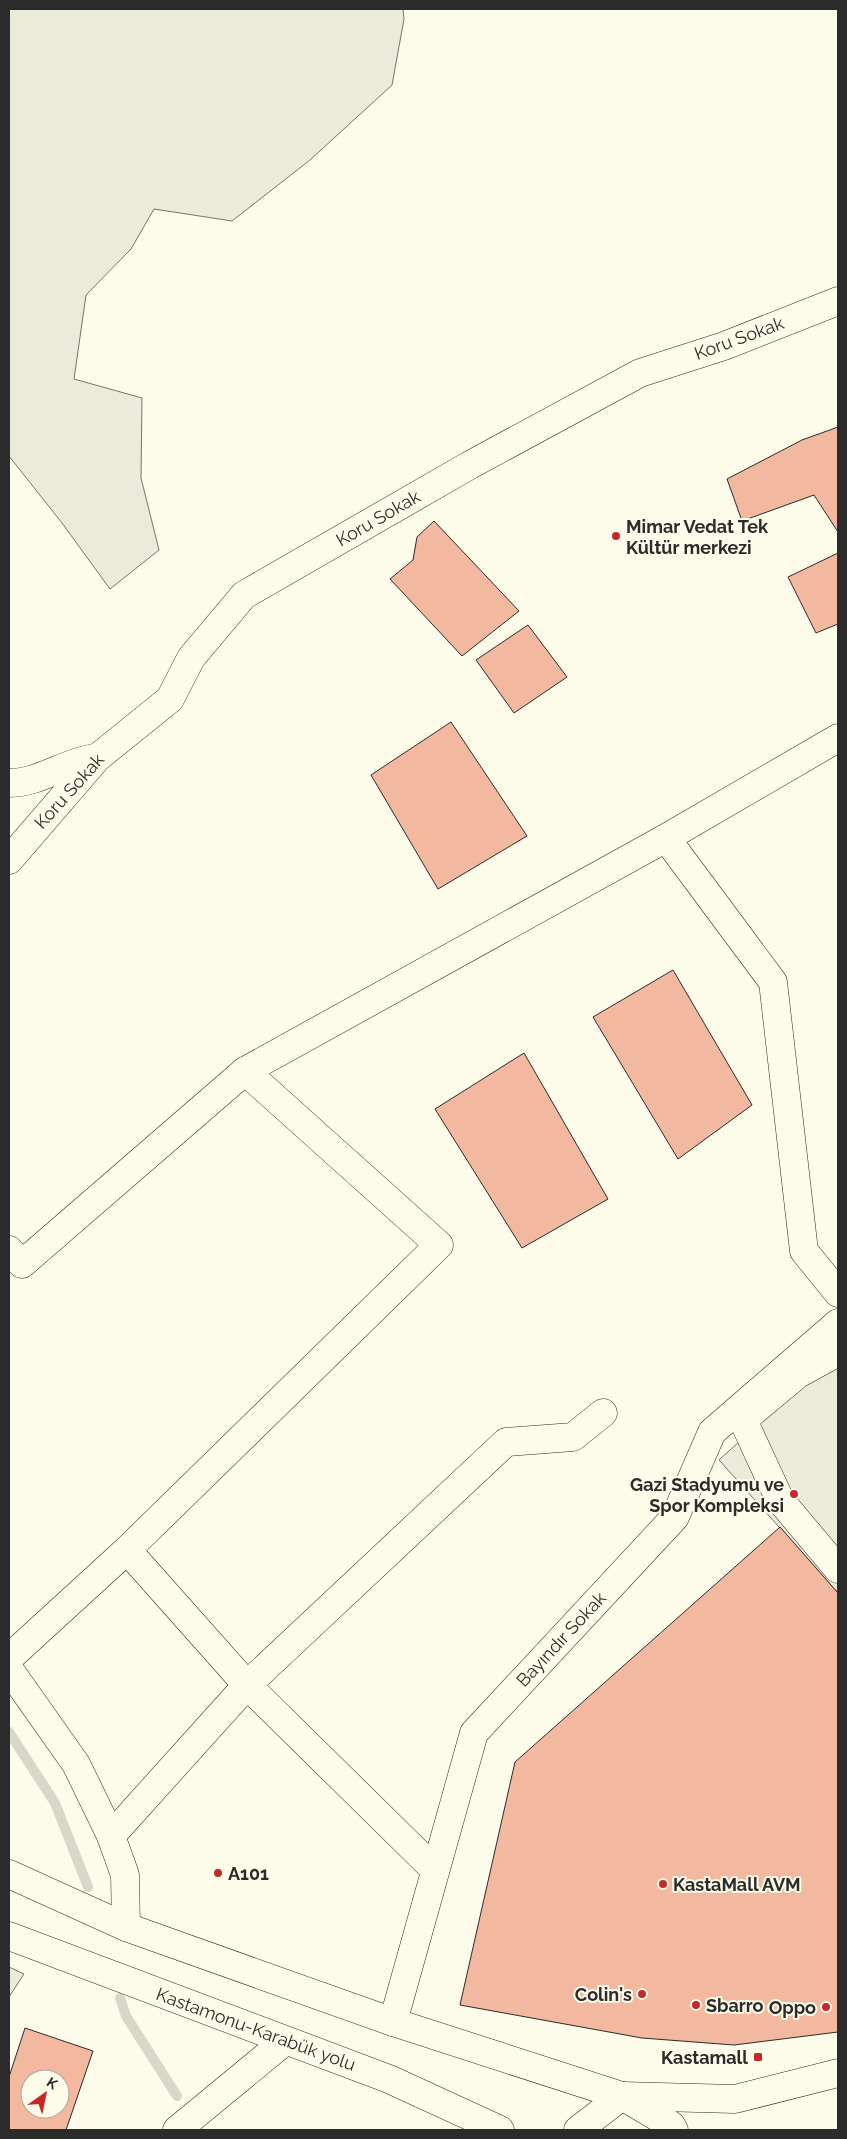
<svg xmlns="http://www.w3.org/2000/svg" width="847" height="2139" font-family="Raleway,sans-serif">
  <rect width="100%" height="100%" fill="#fdfbea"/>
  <!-- green -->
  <g fill="#ecebdb" stroke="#74746e">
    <path d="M9 9H403L404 19 392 85 310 160 232 221 154 209 131 249 86 295 74 379 142 398 141 478 159 550 110 589 62 523 9 456Z"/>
    <path d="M838 1352V1593L719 1460Z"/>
    <path d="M9 1967 24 1974 9 1997Z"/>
  </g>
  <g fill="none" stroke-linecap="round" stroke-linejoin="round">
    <!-- stream -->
    <g stroke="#d8d7c9" stroke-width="10">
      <path d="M9 1732 55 1803 88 1887"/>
      <path d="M120 1998 126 2016 177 2096"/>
    </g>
  </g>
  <!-- building -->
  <g fill="#f2b8a0" stroke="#2b2b2b" fill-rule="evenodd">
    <path d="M838 427V532L814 495 742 521 727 479 802 440Z"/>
    <path d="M434 521 519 611 462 656 390 579 413 560 417 537Z"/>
    <path d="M838 553V624L816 633 788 577Z"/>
    <path d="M528 625 567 677 514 713 476 660Z"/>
    <path d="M451 722 527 836 438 889 371 775Z"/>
    <path d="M673 970 752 1105 678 1159 593 1017Z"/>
    <path d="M524 1053 608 1199 522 1248 435 1109Z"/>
    <path d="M780 1527 838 1593V2032L734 2045 642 2038 460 2005 515 1762Z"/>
    <path d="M25 2028 93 2051 66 2130H9V2077ZM30 2079H60V2109H30Z"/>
  </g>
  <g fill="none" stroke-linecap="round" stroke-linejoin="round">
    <!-- street casing -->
    <g stroke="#2b2b2b" stroke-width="29">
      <g id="street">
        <path d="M9 783C40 783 65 762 95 758"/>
        <path d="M666 838 773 982 804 1251 838 1293"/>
        <path d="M9 860 97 758 170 699 191 658 244 595 470 465 640 373 724 346 838 301"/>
        <path d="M9 1250 22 1264 245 1071"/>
        <path d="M838 1352 798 1374 743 1420 780 1500 838 1569"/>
        <path d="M127 1550 247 1685 435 1870"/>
        <path d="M9 1658 127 1550 439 1245 245 1071 666 838 838 738"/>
        <path d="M9 1669 76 1764 111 1836 125 1875 126 1927"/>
        <path d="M111 1836 247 1685 506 1442 573 1437 603 1413"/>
        <path d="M393 2022 474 1733 675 1517 712 1432 838 1323"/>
        <path d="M177 2130 285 2041"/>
      </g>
    </g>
    <!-- primary casing -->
    <g stroke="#2b2b2b" stroke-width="29">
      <path id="primary" d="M622 2096 735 2099 838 2073"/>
    </g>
    <!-- highway casing -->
    <g stroke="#2b2b2b" stroke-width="29">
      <g id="highway">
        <path d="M9 1874 126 1927 393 2022 622 2096 671 2125 674 2130"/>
        <path d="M9 1936 389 2079 500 2130"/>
        <path d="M578 2130 622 2096"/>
      </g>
    </g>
    <!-- street -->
    <use href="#street" stroke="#fdfbea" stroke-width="28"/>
    <!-- primary -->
    <use href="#primary" stroke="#fdfbea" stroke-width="28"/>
    <!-- highway -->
    <use href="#highway" stroke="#fdfbea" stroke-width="28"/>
  </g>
  <!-- markers -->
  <g fill="#c62828" stroke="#fdfbea" stroke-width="2">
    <circle cx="616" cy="536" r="5"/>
    <circle cx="794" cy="1494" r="5"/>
    <circle cx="218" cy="1873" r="5"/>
    <circle cx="663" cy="1884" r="5"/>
    <circle cx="642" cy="1994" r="5"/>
    <circle cx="696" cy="2005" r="5"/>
    <circle cx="826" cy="2007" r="5"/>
    <rect x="753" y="2052" width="10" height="10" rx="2.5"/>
  </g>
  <g text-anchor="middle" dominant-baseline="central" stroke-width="4" stroke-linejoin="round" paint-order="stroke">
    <!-- street labels -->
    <g font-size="18" fill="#2b2b2b" stroke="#fdfbea">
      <text transform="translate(739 338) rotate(-20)">Koru Sokak</text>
      <text transform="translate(378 518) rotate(-30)">Koru Sokak</text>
      <text transform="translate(69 791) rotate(-48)">Koru Sokak</text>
      <text transform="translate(561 1639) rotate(-47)">Bayındır Sokak</text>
      <text transform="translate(256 2029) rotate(20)">Kastamonu-Karabük yolu</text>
    </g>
    <!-- poi labels -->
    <g font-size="18" font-weight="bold" fill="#2b2b2b" stroke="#fdfbea" text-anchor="start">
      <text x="626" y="526">Mimar Vedat Tek<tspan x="626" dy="21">Kültür merkezi</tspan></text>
      <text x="784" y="1484" text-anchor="end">Gazi Stadyumu ve<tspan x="784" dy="21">Spor Kompleksi</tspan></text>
      <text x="228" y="1873">A101</text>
      <text x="673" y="1884">KastaMall AVM</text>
      <text x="632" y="1994" text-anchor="end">Colin's</text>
      <text x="706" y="2005">Sbarro</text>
      <text x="816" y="2007" text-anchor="end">Oppo</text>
      <text x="748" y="2057" text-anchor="end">Kastamall</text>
    </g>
  </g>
  <!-- border -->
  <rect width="847" height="2139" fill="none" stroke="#2b2b2b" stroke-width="20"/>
  <!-- north arrow -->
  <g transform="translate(45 2094) rotate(33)"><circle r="24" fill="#fdfbea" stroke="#a9a89e"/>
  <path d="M0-4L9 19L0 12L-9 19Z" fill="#c62828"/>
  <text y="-8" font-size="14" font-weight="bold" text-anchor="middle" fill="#2b2b2b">K</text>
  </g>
</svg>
